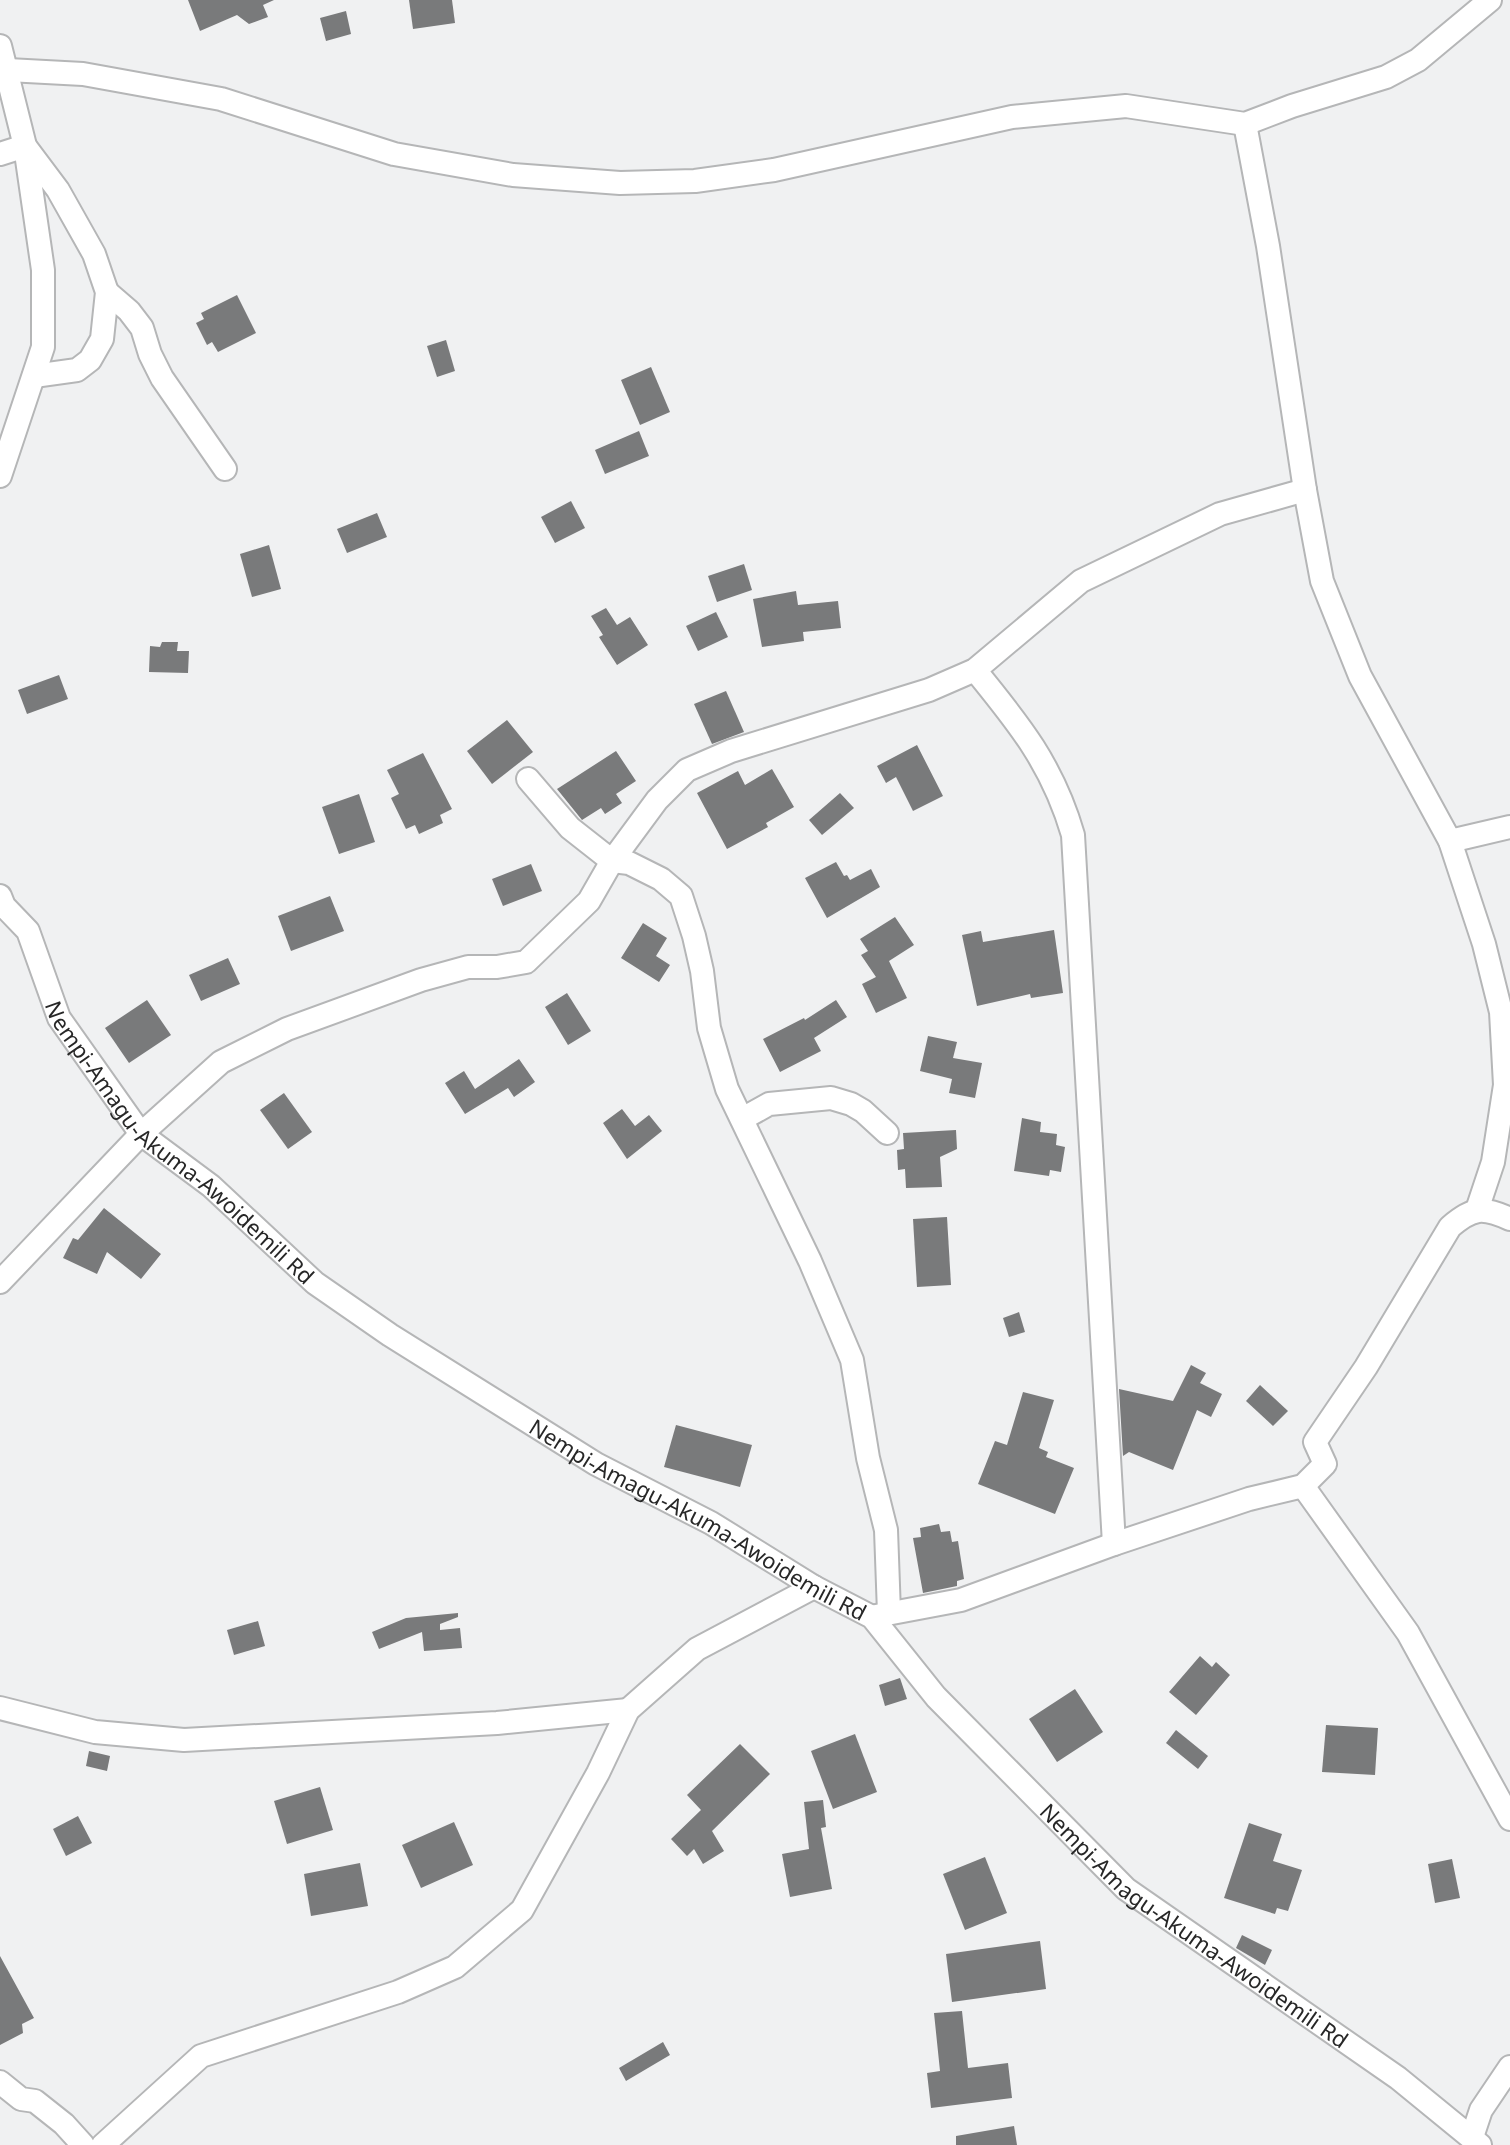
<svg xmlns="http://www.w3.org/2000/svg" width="1510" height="2145" font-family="'Noto Sans',sans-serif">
  <rect width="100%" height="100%" fill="#f0f1f2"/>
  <!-- building -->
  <g fill="#797a7b">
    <path d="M188 0H274L263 5 268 17 249 24 237 15 200 31Z"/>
    <path d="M409 0H452L455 23 413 29Z"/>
    <path d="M346 11 351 34 326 41 320 18Z"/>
    <path d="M237 295 256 333 218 352 212 342 207 345 196 323 204 319 201 313Z"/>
    <path d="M446 340 455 371 437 377 427 346Z"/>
    <path d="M651 367 670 412 640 425 621 380Z"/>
    <path d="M639 431 649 456 605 474 595 450Z"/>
    <path d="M571 501 585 528 555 543 541 517Z"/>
    <path d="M377 513 387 537 347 553 337 529Z"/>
    <path d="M269 545 281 589 252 597 240 554Z"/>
    <path d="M744 564 752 590 717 602 708 576Z"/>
    <path d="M796 591 798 605 838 601 841 628 803 632 804 641 762 647 753 599Z"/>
    <path d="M606 608 617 625 630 617 648 645 617 665 599 637 603 635 591 616Z"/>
    <path d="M716 612 728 637 698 651 686 626Z"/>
    <path d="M162 642H178L177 651H189L188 673 149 672 150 646 160 647Z"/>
    <path d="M59 675 68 699 27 714 18 690Z"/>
    <path d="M726 691 744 732 712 744 694 704Z"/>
    <path d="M507 720 533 752 492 784 467 751Z"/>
    <path d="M917 745 943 796 913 811 896 777 886 783 877 766Z"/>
    <path d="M616 751 636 781 616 794 622 803 605 814 601 808 582 820 557 789Z"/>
    <path d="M423 753 452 809 440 815 443 823 419 834 415 825 406 829 391 798 399 794 387 770Z"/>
    <path d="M772 769 794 807 766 823 768 827 727 849 697 793 738 771 745 785Z"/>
    <path d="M840 793 854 808 822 835 809 820Z"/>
    <path d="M359 794 375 842 339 854 322 807Z"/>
    <path d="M836 862 844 876 847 875 850 880 871 869 880 887 827 918 805 878Z"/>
    <path d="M531 864 542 891 503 906 492 879Z"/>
    <path d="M330 896 344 931 291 951 278 916Z"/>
    <path d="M895 917 914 945 889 961 907 998 876 1013 862 984 876 977 861 955 868 951 860 939Z"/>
    <path d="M643 923 667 938 656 956 670 965 659 982 621 958Z"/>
    <path d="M1054 930 1063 993 1031 998 1030 994 977 1006 962 935 981 931 983 942Z"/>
    <path d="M228 958 240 984 201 1001 189 975Z"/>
    <path d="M567 993 591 1031 568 1045 545 1007Z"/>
    <path d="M147 1000 171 1035 129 1063 105 1028Z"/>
    <path d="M836 1000 847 1017 814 1038 821 1051 780 1072 763 1039 804 1018 805 1020Z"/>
    <path d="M928 1036 957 1042 953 1058 982 1063 975 1098 949 1093 952 1079 920 1071Z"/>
    <path d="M519 1059 535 1082 514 1097 508 1088 465 1114 445 1083 464 1071 475 1089Z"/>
    <path d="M284 1093 312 1132 288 1149 260 1110Z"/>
    <path d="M622 1109 635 1126 649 1115 662 1131 627 1159 603 1123Z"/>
    <path d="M1022 1118 1041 1122 1040 1132 1057 1134 1056 1145 1065 1147 1061 1172 1050 1170 1049 1176 1014 1171Z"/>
    <path d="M956 1130 957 1149 940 1157 942 1187 906 1188 905 1169 898 1170 897 1150 904 1149 903 1133Z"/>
    <path d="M104 1208 161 1254 141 1279 107 1252 97 1274 63 1258 73 1238 78 1240Z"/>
    <path d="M947 1217 951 1285 917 1287 913 1219Z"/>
    <path d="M1019 1312 1025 1332 1009 1337 1003 1318Z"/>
    <path d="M1191 1365 1206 1373 1200 1383 1222 1394 1211 1417 1197 1410 1173 1470 1129 1452 1123 1456 1119 1389 1173 1401Z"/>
    <path d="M1260 1385 1288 1411 1273 1426 1246 1401Z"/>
    <path d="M1023 1392 1054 1400 1039 1448 1048 1452 1046 1457 1074 1468 1055 1514 978 1484 995 1441 1007 1445Z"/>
    <path d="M676 1425 752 1445 740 1487 664 1467Z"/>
    <path d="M939 1524 941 1532 950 1531 952 1542 958 1541 964 1579 957 1581V1586L923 1593 913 1538 921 1537 920 1528Z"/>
    <path d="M458 1613V1617L440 1624V1630L460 1628 462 1648 424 1651 422 1632 379 1649 372 1632 406 1618Z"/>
    <path d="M258 1621 265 1646 234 1655 227 1630Z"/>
    <path d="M1200 1656 1212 1667 1216 1662 1230 1675 1196 1715 1169 1692Z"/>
    <path d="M900 1678 907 1699 885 1706 879 1685Z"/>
    <path d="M1075 1689 1103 1732 1057 1762 1029 1719Z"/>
    <path d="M1326 1725 1378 1728 1375 1775 1322 1772Z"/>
    <path d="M1176 1730 1208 1756 1198 1769 1166 1743Z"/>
    <path d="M855 1734 877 1792 833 1809 811 1751Z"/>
    <path d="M740 1744 770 1774 712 1831 724 1851 703 1864 694 1849 687 1856 671 1839 701 1810 687 1795Z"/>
    <path d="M89 1751 110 1756 107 1771 86 1766Z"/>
    <path d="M320 1787 333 1830 287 1844 274 1801Z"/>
    <path d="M823 1800 826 1827 821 1828 832 1889 790 1897 782 1854 809 1849 804 1802Z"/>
    <path d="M78 1816 92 1843 66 1856 53 1829Z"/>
    <path d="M454 1822 473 1865 421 1888 402 1845Z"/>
    <path d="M1249 1823 1282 1834 1273 1861 1302 1870 1288 1911 1277 1908 1275 1914 1224 1898Z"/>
    <path d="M985 1857 1007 1913 965 1930 943 1874Z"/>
    <path d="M1452 1859 1460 1898 1435 1903 1428 1864Z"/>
    <path d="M360 1863 368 1906 311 1916 304 1874Z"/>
    <path d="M1242 1935 1272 1950 1265 1965 1236 1948Z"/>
    <path d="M1040 1941 1046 1989 952 2002 946 1954Z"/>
    <path d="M0 1956 34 2018 22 2024 23 2033 0 2045Z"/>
    <path d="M962 2011 968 2068 1008 2063 1012 2098 931 2108 927 2073 940 2071 934 2013Z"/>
    <path d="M663 2042 670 2055 626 2081 619 2068Z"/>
    <path d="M1014 2126 1017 2145H956V2136Z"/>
  </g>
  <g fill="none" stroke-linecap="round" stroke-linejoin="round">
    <!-- minor casing -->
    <g stroke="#b5b6b7" stroke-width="26">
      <g id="minor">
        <path d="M0 46 25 146 43 270V347L0 476"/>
        <path d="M8 70 83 74 221 99 394 154 513 175 620 183 695 181 774 170 1012 117 1126 106 1245 124 1292 106 1386 77 1418 60 1490 0"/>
        <path d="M1245 124 1268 246 1305 490 1322 581 1360 676 1450 841 1484 944 1501 1012 1505 1085 1493 1162 1477 1210"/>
        <path d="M0 154 25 146 58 190 94 254 107 292 102 339 90 360 77 370 34 376"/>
        <path d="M107 292 129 311 142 328 150 354 162 378 225 469"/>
        <path d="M975 670C1020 725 1053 766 1073 835L1114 1544"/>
        <path d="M528 779 570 828 612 861 629 863 661 879 681 896 694 936 702 971 709 1028 727 1089 810 1261 852 1360 868 1458 886 1530 889 1613"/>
        <path d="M1450 841 1510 827"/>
        <path id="s1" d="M0 896 4 906 28 931 59 1018 141 1134 211 1186 315 1283 390 1335 596 1464 711 1523 814 1587 872 1617 936 1697 1126 1889 1398 2078 1480 2145"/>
        <path d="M742 1119 769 1104 831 1098 851 1104 863 1111 887 1133"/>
        <path d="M0 1282 141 1134 221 1062 287 1029 421 980 468 967H497L526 962 589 901 612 861 657 800 687 770 731 751 929 690 975 670 1081 581 1220 514 1305 490"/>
        <path d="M1303 1486 1408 1633 1510 1819"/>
        <path d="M876 1616 961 1600 1114 1544 1249 1499 1303 1486 1325 1464 1315 1442 1366 1367 1450 1227C1473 1207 1483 1207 1510 1219"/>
        <path d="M0 1708 95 1732 184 1740 497 1723 628 1710"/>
        <path d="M0 2082 21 2099 35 2101 64 2124 83 2145"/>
        <path d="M1472 2137 1481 2110 1510 2067"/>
        <path d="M103 2145 201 2056 398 1992 455 1967 522 1910 598 1773 628 1710 697 1649 814 1587"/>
      </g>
    </g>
    <!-- minor -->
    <use href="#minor" stroke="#fff" stroke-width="22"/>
  </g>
  <g text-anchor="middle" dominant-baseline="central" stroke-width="8" stroke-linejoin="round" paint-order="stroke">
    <!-- street labels -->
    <g font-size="22" fill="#272727" stroke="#fff">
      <text stroke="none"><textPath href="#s1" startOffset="312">Nempi-Amagu-Akuma-Awoidemili Rd</textPath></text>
      <text stroke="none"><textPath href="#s1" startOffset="960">Nempi-Amagu-Akuma-Awoidemili Rd</textPath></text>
      <text stroke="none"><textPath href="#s1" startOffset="1608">Nempi-Amagu-Akuma-Awoidemili Rd</textPath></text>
    </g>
  </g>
</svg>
